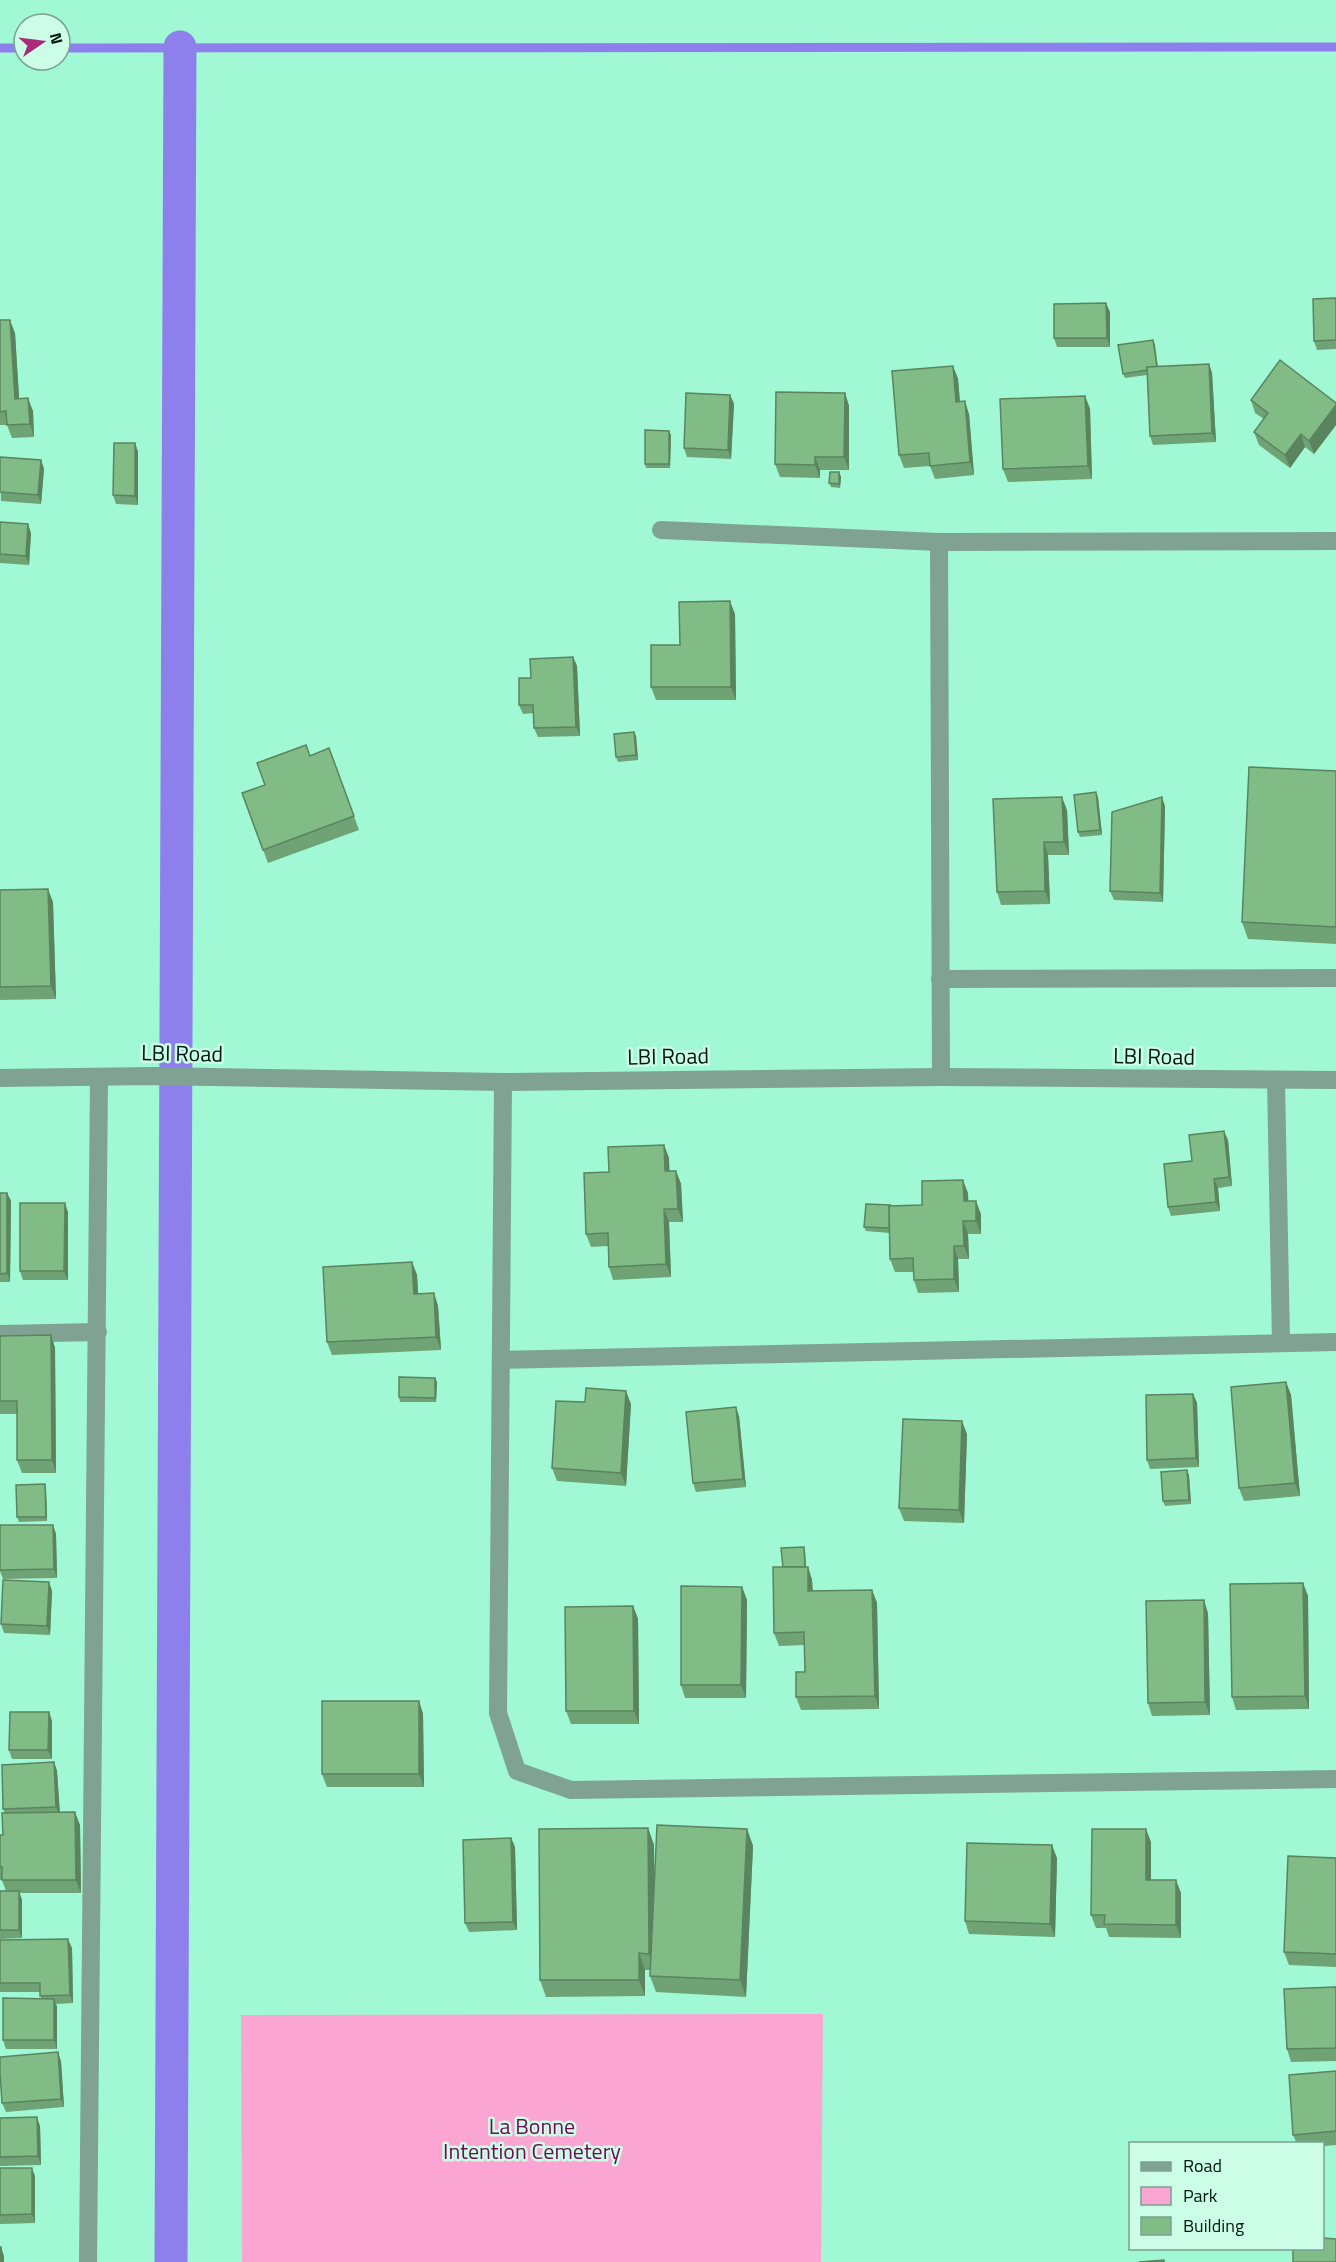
<svg xmlns="http://www.w3.org/2000/svg" width="1336" height="2262" font-family="'Titillium Web',sans-serif">
  <rect width="100%" height="100%" fill="#a0f8d5"/>
  <!-- green -->
  <path fill="#fba5d2" d="M823 2014 821 2262H242L241 2015Z"/>
  <g fill="none" stroke-linecap="round" stroke-linejoin="round">
    <!-- stream -->
    <g stroke="#8d80ec" stroke-width="9">
      <path d="M0 48H24"/>
      <path d="M60 48 1336 47"/>
    </g>
    <!-- canal -->
    <path stroke="#8d80ec" stroke-width="33" d="M171 2262 180 47"/>
    <!-- street -->
    <g stroke="#7fa293" stroke-width="18">
      <path d="M661 530 939 542 1336 541"/>
      <path d="M939 542 941 1077"/>
      <path d="M940 979 1336 978"/>
      <path d="M0 1078 152 1076 503 1082 941 1077 1336 1080"/>
      <path d="M1276 1081 1281 1342"/>
      <path d="M503 1082 498 1713 517 1771 571 1790 1336 1779"/>
      <path d="M0 1334 98 1332"/>
      <path d="M501 1360 1336 1342"/>
      <path d="M88 2262 99 1078"/>
    </g>
  </g>
  <!-- wall -->
  <g fill="#6fa274">
    <path d="M1336 298V349L1317 350 1314 341Z"/>
    <path d="M1110 312V347H1057L1054 338Z"/>
    <path d="M0 320 15 333 19 399 33 411 34 437 12 438 7 425H0Z"/>
    <path d="M1153 340 1155 344 1158 367 1209 364 1212 373 1216 442 1153 445 1150 436 1147 375 1125 378 1123 374Z"/>
    <path d="M953 366 958 379 960 402 969 414 974 475 935 479 930 466 904 468 899 455Z"/>
    <path d="M845 393 849 406V470H820V478L780 477 775 464Z"/>
    <path d="M730 395 734 404 731 459 687 457 684 448Z"/>
    <path d="M1085 396 1090 409 1092 479 1008 482 1003 469Z"/>
    <path d="M1251 400 1336 403V425L1314 454 1305 447 1290 468 1259 445 1254 432 1264 419 1255 413Z"/>
    <path d="M671 435 670 468H646L645 464Z"/>
    <path d="M135 443 138 452V505L116 504 113 495Z"/>
    <path d="M0 457 41 460 44 469 41 504 1 501Z"/>
    <path d="M839 472 841 477 840 488 831 487 829 483Z"/>
    <path d="M0 522 31 533 29 565 0 563Z"/>
    <path d="M735 614 736 700H656L651 687 680 645Z"/>
    <path d="M573 657 577 666 580 736 538 737 534 728V713L523 714 519 705 531 678Z"/>
    <path d="M634 732 636 736 638 760 618 762 616 757Z"/>
    <path d="M329 748 359 830 268 863 242 793 265 785Z"/>
    <path d="M1336 771V944L1248 939 1242 922Z"/>
    <path d="M1098 797 1102 835 1080 837 1078 832Z"/>
    <path d="M1165 806 1163 902 1114 900 1110 891Z"/>
    <path d="M1067 810 1069 855H1048L1050 904 1001 905 997 892Z"/>
    <path d="M0 890 53 902 56 999 0 1000Z"/>
    <path d="M1228 1140 1232 1186 1218 1188 1220 1211 1171 1216 1168 1207 1192 1161Z"/>
    <path d="M664 1145 669 1158V1171H676L681 1184 683 1222H669L671 1277 613 1280 609 1267 608 1246 591 1247 586 1234 609 1172Z"/>
    <path d="M0 1193H7L11 1201 10 1282H0Z"/>
    <path d="M968 1193V1201L981 1214V1234H968L969 1259H958L959 1292 918 1293 914 1280V1272H895L890 1259 889 1233 866 1231 864 1227 922 1205Z"/>
    <path d="M68 1212V1280H23L20 1271Z"/>
    <path d="M412 1262 417 1275 418 1294 434 1293 438 1306 441 1350 332 1355 327 1342Z"/>
    <path d="M51 1335 55 1348 56 1473H22L17 1460V1414H0V1336Z"/>
    <path d="M435 1378 437 1382 436 1402H400L399 1397Z"/>
    <path d="M1286 1382 1291 1395 1300 1496 1244 1501 1239 1488Z"/>
    <path d="M1193 1394 1197 1403 1199 1467 1150 1469 1147 1460Z"/>
    <path d="M585 1402 631 1404 626 1486 557 1481 552 1468Z"/>
    <path d="M739 1416 746 1487 696 1492 693 1483Z"/>
    <path d="M967 1434 964 1523 904 1521 899 1508Z"/>
    <path d="M1189 1475 1191 1504 1165 1506 1163 1501Z"/>
    <path d="M45 1484 46 1489 47 1521 19 1522 17 1517Z"/>
    <path d="M0 1525H53L56 1534 57 1578 3 1579 0 1571Z"/>
    <path d="M805 1551 806 1567H808L812 1580 813 1591 872 1590 877 1603 879 1709 801 1710 796 1697 805 1672 804 1645 779 1646 774 1633 783 1567Z"/>
    <path d="M49 1582 52 1591 50 1635 4 1633 1 1624Z"/>
    <path d="M1303 1583 1308 1596 1309 1709 1236 1710 1232 1697Z"/>
    <path d="M742 1587 747 1600 746 1698H685L681 1685Z"/>
    <path d="M633 1606 638 1619 639 1724H571L566 1711Z"/>
    <path d="M1208 1613 1210 1715 1152 1716 1148 1703Z"/>
    <path d="M419 1701 423 1714 424 1787H327L322 1774Z"/>
    <path d="M49 1712 52 1721V1759H12L9 1750Z"/>
    <path d="M54 1762 57 1771 60 1813 80 1825 81 1893H19L22 1900V1938L0 1939V1891H6L2 1880H0V1835H3L5 1813 3 1809Z"/>
    <path d="M648 1828 654 1845V1890L747 1829 753 1846 746 1997 656 1992 650 1976 651 1970H645V1996L546 1997 540 1980Z"/>
    <path d="M511 1838 515 1847 517 1930 469 1932 465 1923Z"/>
    <path d="M1151 1842V1880L1181 1893V1938L1109 1937 1106 1928H1096L1091 1915Z"/>
    <path d="M1057 1858 1055 1937 969 1934 965 1921Z"/>
    <path d="M1336 1858V1967L1289 1965 1284 1952Z"/>
    <path d="M0 1940 72 1948 73 2003 56 2004 57 2007V2049H6L3 2040 41 1998 40 1992H0Z"/>
    <path d="M1336 1987V2061L1291 2062 1287 2049Z"/>
    <path d="M61 2061 64 2107 6 2112 2 2103Z"/>
    <path d="M1336 2071V2145L1323 2146V2144H1297L1293 2135Z"/>
    <path d="M0 2118 40 2126 41 2165 0 2166Z"/>
    <path d="M0 2168 35 2176V2223L0 2224Z"/>
  </g>
  <!-- shaded-wall -->
  <g fill="#5a845e">
    <path d="M1106 303 1110 312V347L1107 338Z"/>
    <path d="M10 320 15 333 20 412 15 399Z"/>
    <path d="M1209 364 1212 373 1216 442 1212 433Z"/>
    <path d="M953 366 958 379 961 415 956 402Z"/>
    <path d="M845 393 849 406V470L844 457Z"/>
    <path d="M730 395 734 404 731 459 728 450Z"/>
    <path d="M1085 396 1090 409 1092 479 1088 466Z"/>
    <path d="M28 398 33 411 34 437 30 424Z"/>
    <path d="M965 401 969 414 974 475 970 462Z"/>
    <path d="M1336 405V425L1314 454 1309 441Z"/>
    <path d="M669 431 671 435 670 468 669 464Z"/>
    <path d="M1301 434 1305 447 1290 468 1285 455Z"/>
    <path d="M135 443 138 452V505L135 496Z"/>
    <path d="M815 457 820 470V478L815 465Z"/>
    <path d="M41 460 44 469 41 504 38 495Z"/>
    <path d="M839 472 841 477 840 488 839 484Z"/>
    <path d="M28 524 31 533 29 565 26 556Z"/>
    <path d="M730 601 735 614 736 700 731 687Z"/>
    <path d="M573 657 577 666 580 736 576 727Z"/>
    <path d="M634 732 636 736 638 760 636 755Z"/>
    <path d="M1096 792 1098 797 1102 835 1100 830Z"/>
    <path d="M1062 797 1067 810 1069 855 1064 842Z"/>
    <path d="M1162 797 1165 806 1163 902 1160 893Z"/>
    <path d="M1044 842 1048 855 1050 904 1045 891Z"/>
    <path d="M48 889 53 902 56 999 51 986Z"/>
    <path d="M1224 1131 1228 1140 1232 1186 1229 1177Z"/>
    <path d="M664 1145 669 1158 670 1184 665 1171Z"/>
    <path d="M676 1171 681 1184 683 1222 678 1209Z"/>
    <path d="M1214 1179 1218 1188 1220 1211 1216 1202Z"/>
    <path d="M963 1180 968 1193 969 1214 964 1201Z"/>
    <path d="M7 1193 11 1201 10 1282 7 1273Z"/>
    <path d="M976 1201 981 1214V1234L976 1221Z"/>
    <path d="M65 1203 68 1212V1280L64 1271Z"/>
    <path d="M664 1209 669 1222 671 1277 666 1264Z"/>
    <path d="M963 1221 968 1234 969 1259 964 1246Z"/>
    <path d="M954 1246 958 1259 959 1292 954 1279Z"/>
    <path d="M412 1262 417 1275 419 1307 414 1294Z"/>
    <path d="M434 1293 438 1306 441 1350 436 1337Z"/>
    <path d="M51 1335 55 1348 56 1473 52 1460Z"/>
    <path d="M435 1378 437 1382 436 1402 435 1398Z"/>
    <path d="M1286 1382 1291 1395 1300 1496 1295 1483Z"/>
    <path d="M626 1391 631 1404 626 1486 621 1473Z"/>
    <path d="M1193 1394 1197 1403 1199 1467 1196 1458Z"/>
    <path d="M736 1407 739 1416 746 1487 743 1479Z"/>
    <path d="M962 1421 967 1434 964 1523 959 1510Z"/>
    <path d="M1187 1470 1189 1475 1191 1504 1189 1500Z"/>
    <path d="M45 1484 46 1489 47 1521 46 1517Z"/>
    <path d="M53 1525 56 1534 57 1578 54 1569Z"/>
    <path d="M804 1547 805 1551 806 1572 805 1568Z"/>
    <path d="M808 1567 812 1580 813 1604 808 1591Z"/>
    <path d="M49 1582 52 1591 50 1635 47 1626Z"/>
    <path d="M1303 1583 1308 1596 1309 1709 1305 1696Z"/>
    <path d="M742 1587 747 1600 746 1698 741 1685Z"/>
    <path d="M872 1590 877 1603 879 1709 875 1696Z"/>
    <path d="M1204 1600 1208 1613 1210 1715 1205 1702Z"/>
    <path d="M633 1606 638 1619 639 1724 634 1711Z"/>
    <path d="M419 1701 423 1714 424 1787 419 1774Z"/>
    <path d="M49 1712 52 1721V1759L48 1750Z"/>
    <path d="M54 1762 57 1771 60 1816 56 1807Z"/>
    <path d="M75 1812 80 1825 81 1893 76 1880Z"/>
    <path d="M648 1828 654 1845 655 1970 649 1954Z"/>
    <path d="M747 1829 753 1846 746 1997 740 1980Z"/>
    <path d="M1146 1829 1151 1842V1893L1146 1880Z"/>
    <path d="M511 1838 515 1847 517 1930 513 1922Z"/>
    <path d="M1052 1845 1057 1858 1055 1937 1050 1924Z"/>
    <path d="M1176 1880 1181 1893V1938L1176 1925Z"/>
    <path d="M19 1891 22 1900V1938L19 1930Z"/>
    <path d="M68 1939 72 1948 73 2003 70 1995Z"/>
    <path d="M639 1953 645 1970V1996L639 1980Z"/>
    <path d="M54 1999 57 2007V2049L54 2040Z"/>
    <path d="M58 2052 61 2061 64 2107 61 2099Z"/>
    <path d="M37 2117 40 2126 41 2165 38 2156Z"/>
    <path d="M32 2168 35 2176V2223L32 2214Z"/>
    <path d="M1 2247 4 2256V2262H1Z"/>
  </g>
  <!-- building -->
  <g fill="#81bc87" stroke="#5a845e" stroke-width="1.5">
    <path d="M1336 298V340L1314 341 1313 299Z"/>
    <path d="M1106 303 1107 338H1054V304Z"/>
    <path d="M0 320H10L15 399 28 398 30 424 7 425 6 411 0 412Z"/>
    <path d="M1153 340 1157 367H1147V370L1123 374 1118 345Z"/>
    <path d="M1280 360 1336 403V405L1309 441 1301 434 1285 455 1254 432 1268 413 1251 400Z"/>
    <path d="M1209 364 1212 433 1150 436 1147 367Z"/>
    <path d="M953 366 956 402 965 401 970 462 930 466 929 453 899 455 892 371Z"/>
    <path d="M776 392 845 393 844 457H815V465L775 464Z"/>
    <path d="M686 393 730 395 728 450 684 448Z"/>
    <path d="M1085 396 1088 466 1003 469 1000 399Z"/>
    <path d="M645 430 669 431V464H645Z"/>
    <path d="M114 443H135V496L113 495Z"/>
    <path d="M0 457 41 460 38 495 0 492Z"/>
    <path d="M830 472H839V484L829 483Z"/>
    <path d="M0 522 28 524 26 556 0 554Z"/>
    <path d="M730 601 731 687H651V645H680L679 602Z"/>
    <path d="M573 657 576 727 534 728 533 705H519V678H531L530 659Z"/>
    <path d="M634 732 636 755 616 757 614 734Z"/>
    <path d="M306 745 310 756 329 748 354 816 263 850 242 793 265 785 257 763Z"/>
    <path d="M1249 767 1336 771V927L1242 922Z"/>
    <path d="M1096 792 1100 830 1078 832 1074 795Z"/>
    <path d="M1062 797 1064 842H1044L1045 891 997 892 993 799Z"/>
    <path d="M1162 797 1160 893 1110 891 1112 812Z"/>
    <path d="M48 889 51 986 0 987V890Z"/>
    <path d="M1224 1131 1229 1177 1214 1179 1216 1202 1168 1207 1164 1164 1192 1161 1189 1135Z"/>
    <path d="M664 1145 665 1171H676L678 1209H664L666 1264 609 1267 608 1233 586 1234 584 1173 609 1172 608 1147Z"/>
    <path d="M963 1180 964 1201H976V1221H963L964 1246H954V1279L914 1280 913 1258 890 1259 889 1206 922 1205V1181Z"/>
    <path d="M0 1193H7V1273L0 1274Z"/>
    <path d="M20 1203H65L64 1271H20Z"/>
    <path d="M866 1204 891 1205 889 1206V1228L864 1227Z"/>
    <path d="M412 1262 414 1294 434 1293 436 1337 327 1342 323 1267Z"/>
    <path d="M51 1335 52 1460H17V1401H0V1336Z"/>
    <path d="M399 1377 435 1378V1398L399 1397Z"/>
    <path d="M1286 1382 1295 1483 1239 1488 1231 1387Z"/>
    <path d="M586 1388 626 1391 621 1473 552 1468 556 1401 585 1402Z"/>
    <path d="M1193 1394 1196 1458 1147 1460 1146 1395Z"/>
    <path d="M736 1407 743 1479 693 1483 686 1412Z"/>
    <path d="M903 1419 962 1421 959 1510 899 1508Z"/>
    <path d="M1187 1470 1189 1500 1163 1501 1161 1472Z"/>
    <path d="M45 1484 46 1517H17L16 1485Z"/>
    <path d="M0 1525H53L54 1569 0 1570Z"/>
    <path d="M804 1547 805 1567H783L781 1548Z"/>
    <path d="M773 1567H808V1591L872 1590 875 1696 796 1697V1672H805L804 1632 774 1633Z"/>
    <path d="M3 1580 49 1582 47 1626 1 1624Z"/>
    <path d="M1303 1583 1305 1696 1232 1697 1230 1584Z"/>
    <path d="M681 1586 742 1587 741 1685H681Z"/>
    <path d="M1204 1600 1205 1702 1148 1703 1146 1601Z"/>
    <path d="M633 1606 634 1711H566L565 1607Z"/>
    <rect x="322" y="1701" width="97" height="73"/>
    <path d="M10 1712H49L48 1750H9Z"/>
    <path d="M54 1762 56 1807 3 1809 2 1765Z"/>
    <path d="M75 1812 76 1880H2V1867H0V1835H3L2 1813Z"/>
    <path d="M657 1825 747 1829 740 1980 650 1976Z"/>
    <path d="M648 1828 649 1954 639 1953V1980H540L539 1829Z"/>
    <path d="M1092 1829H1146V1880H1176V1925L1104 1924 1105 1915H1091Z"/>
    <path d="M511 1838 513 1922 465 1923 463 1840Z"/>
    <path d="M967 1843 1052 1845 1050 1924 965 1921Z"/>
    <path d="M1288 1856 1336 1858V1954L1284 1952Z"/>
    <rect x="0" y="1891" width="19" height="39"/>
    <path d="M68 1939 70 1995 40 1996V1983H0V1940Z"/>
    <path d="M1336 1987V2048L1287 2049 1284 1989Z"/>
    <path d="M3 1998 54 1999V2040H3Z"/>
    <path d="M58 2052 61 2099 2 2103 0 2073V2057Z"/>
    <path d="M1336 2071V2131L1293 2135 1289 2075Z"/>
    <path d="M37 2117 38 2156 0 2157V2118Z"/>
    <path d="M0 2168H32V2214L0 2215Z"/>
    <path d="M1323 2238 1336 2239V2262H1293V2248H1323Z"/>
    <rect x="0" y="2247" width="1" height="15"/>
    <path d="M1164 2260V2262H1139Z"/>
  </g>
  <g text-anchor="middle" dominant-baseline="central" stroke-width="5" stroke-linejoin="round" paint-order="stroke">
    <!-- street labels -->
    <g font-size="22" fill="#00180f" stroke="#cbfde7">
      <text transform="translate(182 1053) rotate(1)">LBI Road</text>
      <text transform="translate(668 1056) rotate(-1)">LBI Road</text>
      <text transform="translate(1154 1056) rotate(1)">LBI Road</text>
    </g>
    <!-- park labels -->
    <g font-size="22" fill="#720a4f" stroke="#cbfde7">
      <text x="532" y="2126">La Bonne<tspan x="532" dy="25">Intention Cemetery</tspan></text>
    </g>
  </g>
  <!-- legend -->
  <rect x="1129" y="2142" width="195" height="108" fill="#cbfde7" stroke="#7aa191" stroke-width="1.5"/>
  <rect x="1141" y="2162" width="30" height="9" fill="#7fa293" stroke="#7aa191" stroke-width="1.5"/>
  <text x="1183" y="2172" font-size="18" fill="#00180f">Road</text>
  <rect x="1141" y="2187" width="30" height="18" fill="#fba5d2" stroke="#7aa191" stroke-width="1.5"/>
  <text x="1183" y="2202" font-size="18" fill="#00180f">Park</text>
  <rect x="1141" y="2217" width="30" height="18" fill="#81bc87" stroke="#7aa191" stroke-width="1.5"/>
  <text x="1183" y="2232" font-size="18" fill="#00180f">Building</text>
  <!-- north arrow -->
  <g transform="translate(42 42) rotate(76)"><circle r="28" fill="#cbfde7" stroke="#7aa191" stroke-width="1.5"/>
  <path d="M0-4.5L10 22L0 15L-10 22Z" fill="#a92a7a"/>
  <text y="-9" font-size="16" font-weight="bold" text-anchor="middle" fill="#00180f">N</text>
  </g>
</svg>
